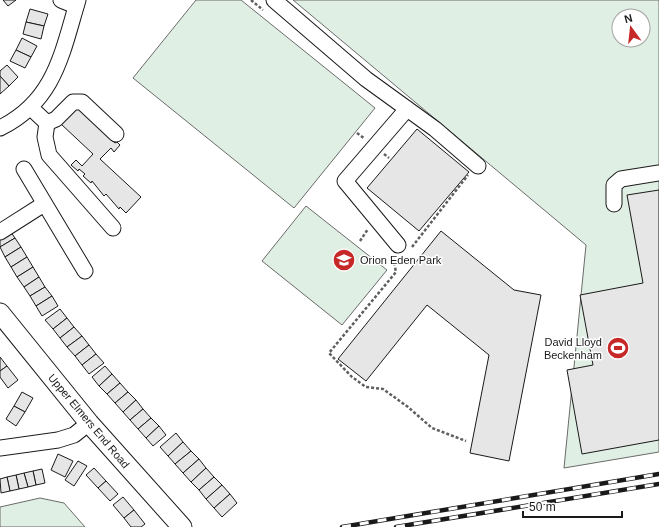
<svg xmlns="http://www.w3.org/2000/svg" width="659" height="527" font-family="Arial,sans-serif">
  <rect width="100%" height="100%" fill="#fff"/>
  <!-- green -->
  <g fill="#e0efe3" stroke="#6a6a6a" fill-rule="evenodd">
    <path d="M196 0H241L375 108 294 208 133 78Z"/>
    <path d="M293 0H659V452L564 468 586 245ZM619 16H643V40H619Z"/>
    <path d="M306 206 387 270 342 325 262 261Z"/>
    <path d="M40 498 64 503 85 527H0V507Z"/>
  </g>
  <!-- building -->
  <g fill="#e6e6e6" stroke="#1a1a1a">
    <path d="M3 0H16L8 6Z"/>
    <path d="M30 9 48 14 44 26 26 22Z"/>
    <path d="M26 22 44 26 41 39 23 34Z"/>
    <path d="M22 38 37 46 31 57 16 50Z"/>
    <path d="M16 50 31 57 25 68 10 61Z"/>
    <path d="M7 65 18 77 9 86 0 76V71Z"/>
    <path d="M0 76 9 86 0 94Z"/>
    <path d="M76 107 83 114 85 112 92 119 90 120 115 143 117 142 120 145 114 152 111 148 100 159 141 197 126 213 120 207 119 209 106 194 104 196 92 181 91 183 83 176 85 174 79 169 78 171 71 165 76 160 82 166 93 154 61 124Z"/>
    <path d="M417 129 469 172 419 231 367 188Z"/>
    <path d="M659 190V440L582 454 567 370 593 365 580 295 643 283 627 195Z"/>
    <path d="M8 228 15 238 0 247V233Z"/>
    <path d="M441 231 514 290 541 295 509 461 470 453 489 355 427 305 366 381 338 359Z"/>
    <path d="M15 238 21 247 5 257 0 247Z"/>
    <path d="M21 247 27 257 11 267 5 257Z"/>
    <path d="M27 257 33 267 17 277 11 267Z"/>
    <path d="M33 267 39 277 24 287 17 277Z"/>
    <path d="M39 277 45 287 30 296 24 287Z"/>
    <path d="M45 287 52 296 36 306 30 296Z"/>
    <path d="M52 296 58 306 42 316 36 306Z"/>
    <path d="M60 309 67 318 53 329 45 320Z"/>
    <path d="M67 318 74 327 60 338 53 329Z"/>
    <path d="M74 327 82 336 67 347 60 338Z"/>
    <path d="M82 336 89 345 75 356 67 347Z"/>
    <path d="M89 345 96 354 82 365 75 356Z"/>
    <path d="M96 354 104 363 89 374 82 365Z"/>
    <path d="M0 357 7 366 0 371Z"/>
    <path d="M7 366 18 380 8 388 0 377V371Z"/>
    <path d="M105 366 112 374 99 386 92 377Z"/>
    <path d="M112 374 120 383 107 394 99 386Z"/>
    <path d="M120 383 128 392 115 403 107 394Z"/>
    <path d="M22 392 33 398 25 412 14 406Z"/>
    <path d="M128 392 136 400 123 412 115 403Z"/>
    <path d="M136 400 143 409 130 420 123 412Z"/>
    <path d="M14 406 25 412 16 426 6 419Z"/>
    <path d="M143 409 151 418 138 429 130 420Z"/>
    <path d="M151 418 159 426 146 438 138 429Z"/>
    <path d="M159 426 166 435 153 446 146 438Z"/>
    <path d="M176 433 183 442 168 456 160 447Z"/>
    <path d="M183 442 191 451 175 464 168 456Z"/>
    <path d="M191 451 199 459 183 473 175 464Z"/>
    <path d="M58 454 73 461 65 477 51 470Z"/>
    <path d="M199 459 206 468 191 482 183 473Z"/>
    <path d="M78 461 87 466 74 486 65 480Z"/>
    <path d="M94 468 106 481 98 488 86 475Z"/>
    <path d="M206 468 214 477 199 490 191 482Z"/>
    <path d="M42 469 45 483 36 485 33 471Z"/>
    <path d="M33 471 36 485 28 487 24 473Z"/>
    <path d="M24 473 28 487 19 489 16 475Z"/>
    <path d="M16 475 19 489 10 491 7 477Z"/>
    <path d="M7 477 10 491 1 493 0 479Z"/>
    <path d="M214 477 222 485 206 499 199 490Z"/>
    <path d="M106 481 118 494 110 501 98 488Z"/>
    <path d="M222 485 230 494 214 508 206 499Z"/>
    <path d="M230 494 237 503 222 517 214 508Z"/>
    <path d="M123 497 134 510 124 518 113 505Z"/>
    <path d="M134 510 145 524 141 527H131L124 518Z"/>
  </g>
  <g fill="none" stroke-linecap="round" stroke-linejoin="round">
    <!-- minor casing -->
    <g stroke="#1a1a1a" stroke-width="17">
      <g id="minor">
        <path d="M61 0 76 6"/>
        <path d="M274 0 366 79 435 129 478 166"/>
        <path d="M31 108 47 123 45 137 49 155 113 228"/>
        <path d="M47 123 56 119 73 102H82L116 134"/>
        <path d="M0 128C55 101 62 53 78 0"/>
        <path d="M24 169 85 271"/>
        <path d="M614 204V185L621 179 659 173"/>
        <path d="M0 232 44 204"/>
        <path d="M398 245 345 181 407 109"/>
        <path d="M0 448 58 440 74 435 89 423"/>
      </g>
    </g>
    <!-- major casing -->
    <g stroke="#1a1a1a" stroke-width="21">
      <path id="major" d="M0 313 89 423 182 527"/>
    </g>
    <!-- path -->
    <g stroke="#5f5f5f" stroke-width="2.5" stroke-dasharray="3 2" stroke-linecap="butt">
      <path d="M251 0 263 10"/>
      <path d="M357 133 365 139"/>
      <path d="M384 154 389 158"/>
      <path d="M360 241 368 229"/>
      <path d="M412 247 468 175"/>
      <path d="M393 258 396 272 329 353 352 377 366 387 383 389 408 407 432 428 466 441"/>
    </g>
    <!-- minor -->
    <use href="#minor" stroke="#fff" stroke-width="15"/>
    <!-- major -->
    <use href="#major" stroke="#fff" stroke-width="19"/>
    <!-- rail casing -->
    <g stroke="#1a1a1a" stroke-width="4.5">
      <g id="rail">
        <path d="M342 527 659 474"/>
        <path d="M396 527 659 484"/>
      </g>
    </g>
    <!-- rail -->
    <use href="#rail" stroke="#fff" stroke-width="3" stroke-dasharray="9" stroke-linecap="butt"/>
  </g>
  <!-- icons -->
  <defs>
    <g id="school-disc" transform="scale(1.15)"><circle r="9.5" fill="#c62828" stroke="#fff"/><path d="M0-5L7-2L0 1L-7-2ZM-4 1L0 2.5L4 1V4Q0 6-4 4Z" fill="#fff"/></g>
    <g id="stadium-disc" transform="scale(1.15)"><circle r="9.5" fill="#c62828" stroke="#fff"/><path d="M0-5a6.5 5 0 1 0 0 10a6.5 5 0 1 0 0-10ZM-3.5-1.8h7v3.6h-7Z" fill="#fff"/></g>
  </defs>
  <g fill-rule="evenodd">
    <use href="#school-disc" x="344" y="260"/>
    <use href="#stadium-disc" x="618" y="348"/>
  </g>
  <g text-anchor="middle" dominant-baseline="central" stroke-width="3" stroke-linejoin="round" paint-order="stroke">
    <!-- poi labels -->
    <g font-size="11" fill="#1a1a1a" stroke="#fff" text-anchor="start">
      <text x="360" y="260">Orion Eden Park</text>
      <text x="602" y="342" text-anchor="end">David Lloyd<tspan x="602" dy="13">Beckenham</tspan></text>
    </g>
    <!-- street labels -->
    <g font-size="11" fill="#1a1a1a" stroke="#fff">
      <text transform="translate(89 421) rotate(50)">Upper Elmers End Road</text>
    </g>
  </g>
  <!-- north arrow -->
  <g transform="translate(631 28) rotate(345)"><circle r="19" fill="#ffffff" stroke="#a3a3a3"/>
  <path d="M0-3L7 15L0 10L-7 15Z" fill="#c62828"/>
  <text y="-6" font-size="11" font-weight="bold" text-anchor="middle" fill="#1a1a1a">N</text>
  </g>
  <!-- scale -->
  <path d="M523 511v6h99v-6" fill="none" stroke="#1a1a1a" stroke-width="2"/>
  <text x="529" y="511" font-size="12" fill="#1a1a1a" stroke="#ffffff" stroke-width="3" paint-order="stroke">50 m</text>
</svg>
